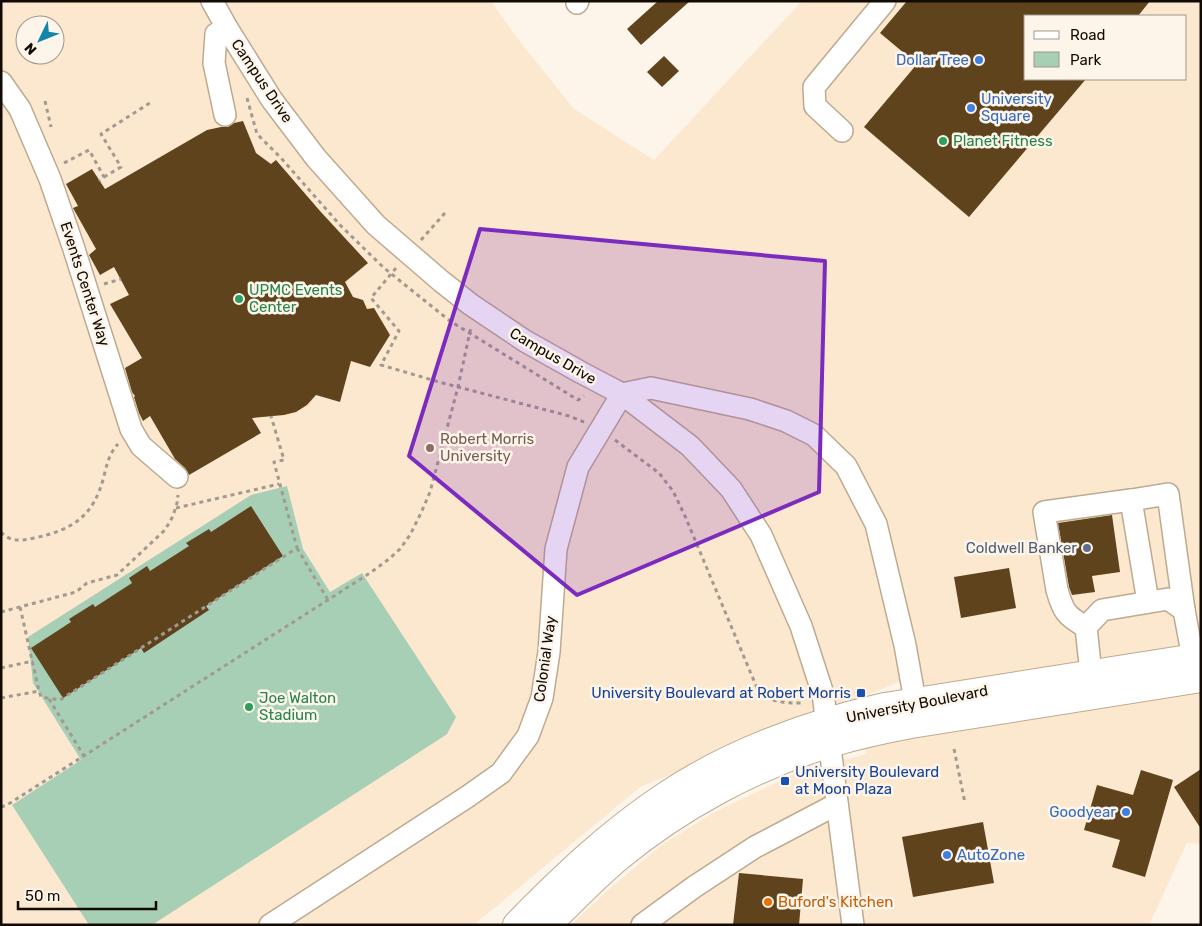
<svg xmlns="http://www.w3.org/2000/svg" width="1202" height="926" font-family="Rubik,sans-serif">
  <rect width="100%" height="100%" fill="#fdf4ea"/>
  <!-- built -->
  <path fill="#fce8ce" fill-rule="evenodd" d="M1 1H491L517 38 574 109 654 160 802 1H1201V844L1187 843 1149 925H571L608 890 663 844 713 813 794 774 866 754 862 735 911 724 904 680 640 787 474 925H1ZM1026 16H1186V79H1026ZM25 25H55V55H25Z"/>
  <!-- green -->
  <path fill="#a7cfb6" d="M287 486 303 549 330 592 362 573 456 717 447 734 438 740 152 925H89L12 805 81 760 33 683 28 637 251 495Z"/>
  <!-- building -->
  <g fill="#5e431d">
    <path d="M658 1H690L641 45 627 29Z"/>
    <path d="M907 1H1150L1138 16H1026V79H1086L969 217 864 127 917 64 880 33Z"/>
    <path d="M664 56 679 71 662 87 647 72Z"/>
    <path d="M243 121 256 153 271 164 276 160 320 211 368 263 345 282 353 297 363 300 367 309 374 308 390 335 370 367 351 361 340 402 316 395 307 405 296 412 284 415 252 418 261 433 189 475 185 468 175 459 150 416 143 421 139 413 134 397 135 396 132 392 125 368 142 358 110 304 129 295 114 267 100 275 89 255 96 249 73 208 78 206 66 184 92 169 105 189 207 130 221 127H228L234 123Z"/>
    <path d="M251 506 283 556 206 606 209 610 144 653 141 648 63 698 31 648 71 622 69 619 93 604 95 607 132 583 129 578 147 566 150 571 189 546 186 543 209 529 211 532Z"/>
    <path d="M1112 515 1120 572 1092 576 1095 592 1072 595 1069 587 1058 523Z"/>
    <path d="M1009 568 1016 608 961 618 954 577Z"/>
    <path d="M1201 769V829L1174 787Z"/>
    <path d="M1141 770 1173 780 1145 877 1112 867 1120 840 1084 830 1097 785 1133 795Z"/>
    <path d="M983 822 994 883 913 897 902 837Z"/>
    <path d="M739 873 803 879 799 925H733Z"/>
  </g>
  <g fill="none" stroke-linecap="round" stroke-linejoin="round">
    <!-- minor casing -->
    <g stroke="#bdaa91" stroke-width="24">
      <g id="minor">
        <path d="M212 1 227 28 272 100 316 158 376 225 441 281 470 304 525 341 582 373 622 394 690 446 731 489 761 535 801 626 823 694 853 925"/>
        <path d="M577 3 578 1"/>
        <path d="M1 82 20 109 50 179 73 246 131 429 141 446 177 477"/>
        <path d="M225 115 214 63 216 34 227 28"/>
        <path d="M842 131 815 106 814 87 885 1"/>
        <path d="M1148 602 1131 500 1168 494 1184 610"/>
        <path d="M1086 627C1066 616 1063 611 1057 590L1044 512 1131 500"/>
        <path d="M1091 674 1086 627 1102 610 1168 599 1184 610 1193 658"/>
        <path d="M270 925 467 797 501 773 528 736 542 698 549 652 556 549 578 467 622 394 651 388 750 409 786 421 814 435 846 466 876 524 905 645 915 701"/>
        <path d="M642 925 694 887 755 847 837 804"/>
      </g>
    </g>
    <!-- major casing -->
    <g stroke="#bdaa91" stroke-width="30">
      <g id="major">
        <path d="M517 925C563 878 610 833 666 796 730 753 810 724 885 707L1201 657"/>
        <path d="M547 925C570 902 593 878 618 857 680 806 754 766 830 743 857 735 884 729 911 724L1201 678"/>
      </g>
    </g>
    <!-- path -->
    <g stroke="#a29a91" stroke-width="3" stroke-dasharray="4 4" stroke-linecap="butt">
      <path d="M247 98 257 134 281 158 340 225 384 268 450 321 578 400 584 396"/>
      <path d="M45 101 51 127"/>
      <path d="M64 163 89 150 104 177 99 181"/>
      <path d="M104 177 121 167 101 134 153 101"/>
      <path d="M421 240 445 213"/>
      <path d="M396 268 371 298 399 331 381 365 439 382 569 416 584 422"/>
      <path d="M104 284 121 279"/>
      <path d="M615 440 659 473 673 491 685 516 757 688C769 703 784 703 802 703"/>
      <path d="M176 508 279 484"/>
      <path d="M1 532C10 542 21 541 34 538 73 530 94 516 104 476 107 464 109 454 118 444"/>
      <path d="M297 548 328 600"/>
      <path d="M20 607 39 691 41 697 60 700 297 548 274 462 284 460 271 416"/>
      <path d="M1 612 76 592 87 583 117 575 165 530 173 516 177 503 178 495"/>
      <path d="M1 668 33 661"/>
      <path d="M1 698 39 691"/>
      <path d="M49 699 84 756"/>
      <path d="M954 749 965 803"/>
      <path d="M1 807 7 805 370 573 389 559 400 549 410 535 421 513 430 492 458 387 471 327"/>
    </g>
    <!-- minor -->
    <use href="#minor" stroke="#fff" stroke-width="21"/>
    <!-- major -->
    <use href="#major" stroke="#fff" stroke-width="28"/>
  </g>
  <!-- marked area -->
  <path fill="#7b2cbf" fill-opacity="0.2" stroke="#7b2cbf" stroke-width="4" stroke-linejoin="round" d="M480 229 825 261 819 492 577 595 409 456Z"/>
  <!-- markers -->
  <g fill="#3f7fe0" stroke="#fdf4ea" stroke-width="2">
    <circle cx="979" cy="60" r="5"/>
    <circle cx="971" cy="108" r="5"/>
    <circle cx="1126" cy="812" r="5"/>
    <circle cx="947" cy="855" r="5"/>
  </g>
  <g fill="#2e9e5b" stroke="#fdf4ea" stroke-width="2">
    <circle cx="943" cy="141" r="5"/>
    <circle cx="239" cy="299" r="5"/>
    <circle cx="249" cy="707" r="5"/>
  </g>
  <circle fill="#8d6e63" stroke="#fdf4ea" stroke-width="2" cx="430" cy="448" r="5"/>
  <circle fill="#5c6f8a" stroke="#fdf4ea" stroke-width="2" cx="1087" cy="548" r="5"/>
  <g fill="#1a4fb4" stroke="#fdf4ea" stroke-width="2">
    <rect x="856" y="688" width="10" height="10" rx="2.5"/>
    <rect x="780" y="776" width="10" height="10" rx="2.5"/>
  </g>
  <circle fill="#e8710a" stroke="#fdf4ea" stroke-width="2" cx="768" cy="902" r="5"/>
  <g text-anchor="middle" dominant-baseline="central" stroke-width="5" stroke-linejoin="round" paint-order="stroke">
    <!-- shop labels -->
    <g font-size="15" fill="#366cbe" stroke="#fdf4ea" text-anchor="end">
      <text x="969" y="60">Dollar Tree</text>
      <text x="981" y="99" text-anchor="start">University<tspan x="981" dy="17">Square</tspan></text>
      <text x="1116" y="812">Goodyear</text>
      <text x="957" y="855" text-anchor="start">AutoZone</text>
    </g>
    <!-- street labels -->
    <g font-size="15" fill="#120b04" stroke="#fdf4ea">
      <text transform="translate(262 81) rotate(56)">Campus Drive</text>
      <text transform="translate(85 284) rotate(72)">Events Center Way</text>
      <text transform="translate(553 356) rotate(30)">Campus Drive</text>
      <text transform="translate(545 659) rotate(-82)">Colonial Way</text>
      <text transform="translate(917 704) rotate(-11)">University Boulevard</text>
    </g>
    <!-- leisure labels -->
    <g font-size="15" fill="#27864d" stroke="#fdf4ea" text-anchor="start">
      <text x="953" y="141">Planet Fitness</text>
      <text x="249" y="290">UPMC Events<tspan x="249" dy="17">Center</tspan></text>
      <text x="259" y="698">Joe Walton<tspan x="259" dy="17">Stadium</tspan></text>
    </g>
    <!-- education labels -->
    <g font-size="15" fill="#785e54" stroke="#fdf4ea" text-anchor="start">
      <text x="440" y="439">Robert Morris<tspan x="440" dy="17">University</tspan></text>
    </g>
    <!-- service labels -->
    <g font-size="15" fill="#4e5e75" stroke="#fdf4ea" text-anchor="end">
      <text x="1077" y="548">Coldwell Banker</text>
    </g>
    <!-- transit labels -->
    <g font-size="15" fill="#164399" stroke="#fdf4ea" text-anchor="end">
      <text x="851" y="693">University Boulevard at Robert Morris</text>
      <text x="795" y="772" text-anchor="start">University Boulevard<tspan x="795" dy="17">at Moon Plaza</tspan></text>
    </g>
    <!-- food labels -->
    <g font-size="15" fill="#c56008" stroke="#fdf4ea" text-anchor="start">
      <text x="778" y="902">Buford's Kitchen</text>
    </g>
  </g>
  <!-- border -->
  <rect width="1202" height="926" fill="none" stroke="#120b04" stroke-width="5"/>
  <!-- legend -->
  <rect x="1024" y="15" width="162" height="65" fill="#fdf4ea" stroke="#9f978e"/>
  <rect x="1034" y="31" width="25" height="8" fill="#ffffff" stroke="#9f978e"/>
  <text x="1070" y="40" font-size="15" fill="#120b04">Road</text>
  <rect x="1034" y="52" width="25" height="15" fill="#a7cfb6" stroke="#9f978e"/>
  <text x="1070" y="65" font-size="15" fill="#120b04">Park</text>
  <!-- north arrow -->
  <g transform="translate(40 40) rotate(227)"><circle r="24" fill="#fdf4ea" stroke="#9f978e"/>
  <path d="M0-4L9 19L0 12L-9 19Z" fill="#1086ab"/>
  <text y="-8" font-size="14" font-weight="bold" text-anchor="middle" fill="#120b04">N</text>
  </g>
  <!-- scale -->
  <path d="M18 901v8h138v-8" fill="none" stroke="#120b04" stroke-width="2.5"/>
  <text x="25" y="901" font-size="15" fill="#120b04" stroke="#fdf4ea" stroke-width="4" paint-order="stroke">50 m</text>
</svg>
